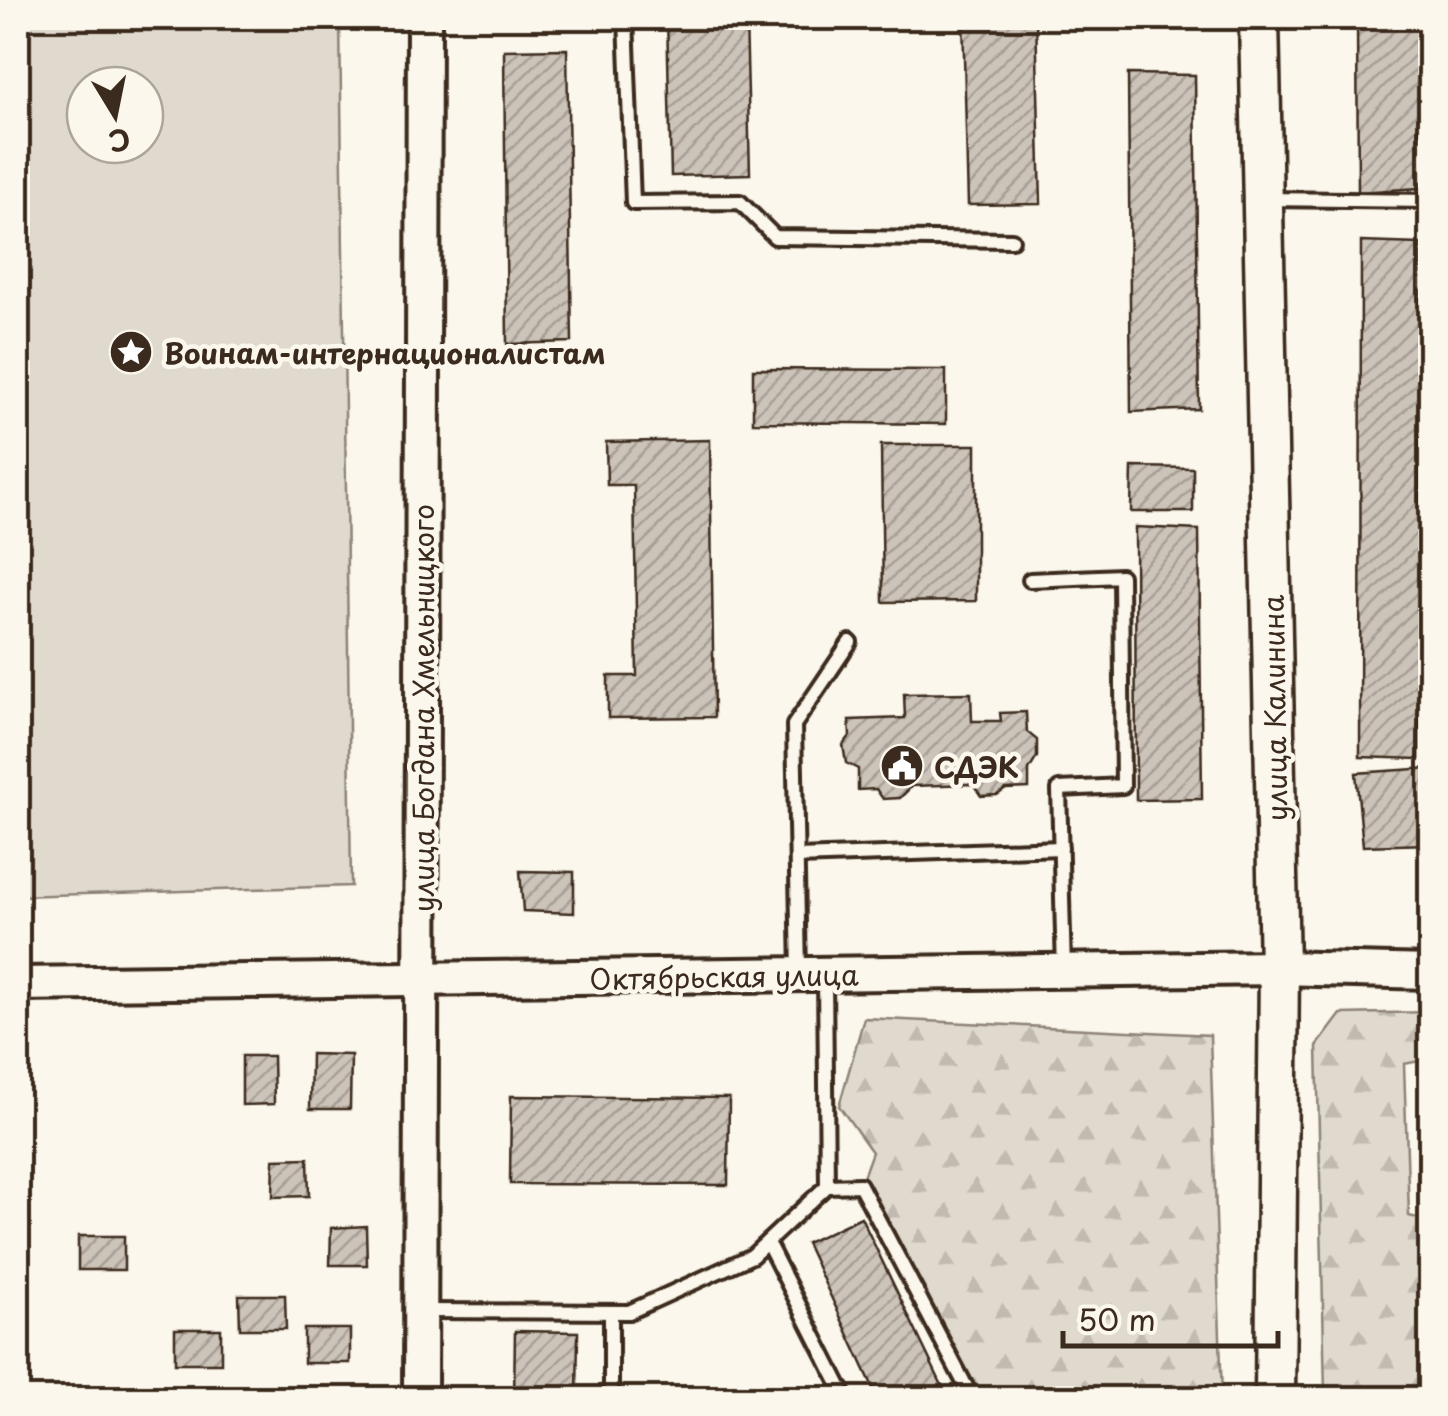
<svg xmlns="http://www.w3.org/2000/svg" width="1448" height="1416" font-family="'Playpen Sans',sans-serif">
  <defs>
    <pattern id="forest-firs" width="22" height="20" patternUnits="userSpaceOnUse" patternTransform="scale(2.5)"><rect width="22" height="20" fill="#dfd9ce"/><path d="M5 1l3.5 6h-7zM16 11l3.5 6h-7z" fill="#c0bab0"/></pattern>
    <pattern id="building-hatch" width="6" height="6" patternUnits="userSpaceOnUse" patternTransform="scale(2.5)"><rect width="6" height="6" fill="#ccc4b9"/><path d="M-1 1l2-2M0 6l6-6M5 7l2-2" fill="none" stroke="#a79f96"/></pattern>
  </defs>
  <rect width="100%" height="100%" fill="#fbf7ec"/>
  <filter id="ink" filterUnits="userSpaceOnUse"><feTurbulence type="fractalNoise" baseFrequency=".01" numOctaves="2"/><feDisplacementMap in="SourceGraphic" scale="20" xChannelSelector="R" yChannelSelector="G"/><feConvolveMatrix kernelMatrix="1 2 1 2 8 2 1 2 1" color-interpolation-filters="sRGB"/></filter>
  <g filter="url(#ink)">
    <!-- forest -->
    <g fill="url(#forest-firs)" stroke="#8d8276" stroke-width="2.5">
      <path d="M1430 1012V1059L1404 1064 1409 1216 1430 1221V1398L1325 1393 1317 1046 1341 1014Z"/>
      <path d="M864 1018 1210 1035 1222 1398H977L860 1185 872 1152 839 1106Z"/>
    </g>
    <!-- green -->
    <path fill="#dfd9ce" stroke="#8d8276" stroke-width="2.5" fill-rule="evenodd" d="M18 18H340L351 886 18 896ZM85 85H145V145H85Z"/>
    <!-- building -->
    <g fill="url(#building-hatch)" stroke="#3b2a1e" stroke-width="2.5">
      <path d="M667 18H746L750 174 671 176Z"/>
      <path d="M963 18H1036L1041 204 968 205Z"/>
      <path d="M1357 18H1419L1420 188 1358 192Z"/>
      <path d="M567 49 572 342 507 344 504 50Z"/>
      <path d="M1128 74 1195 75 1199 409 1131 412Z"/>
      <path d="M1361 242 1420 244 1419 759 1360 757Z"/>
      <path d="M753 369 946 370V424L753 422Z"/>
      <path d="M710 440 714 717 608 718V676H637L634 485H607L606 442Z"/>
      <path d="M881 445H976V601L883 602Z"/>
      <path d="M1132 467 1193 468V512H1131Z"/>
      <path d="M1135 527 1199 530 1202 799 1136 800Z"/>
      <path d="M971 693 972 721H1001L1000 713 1026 712 1027 732 1037 740V757L1029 770V788L1006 789 997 795 981 796 973 784 912 786 900 798 883 799 876 789 858 790V769L846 763 843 745 850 736 849 720 905 718 904 694Z"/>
      <path d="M1430 768V844L1363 846 1356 773Z"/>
      <path d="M520 871 574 872V913L523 911Z"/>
      <path d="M311 1054 351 1055 350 1109H310Z"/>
      <path d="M242 1056H273L274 1104 242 1105Z"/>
      <path d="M511 1096 729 1098 728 1185 510 1184Z"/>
      <path d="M308 1158 309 1196 273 1197 274 1159Z"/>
      <path d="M861 1217 948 1398H878L806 1243Z"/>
      <path d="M366 1226 367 1265H330L331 1228Z"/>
      <rect x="78" y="1236" width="46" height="34"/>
      <path d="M239 1295H285L286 1329H240Z"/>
      <rect x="175" y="1329" width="46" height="34"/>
      <rect x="304" y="1329" width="46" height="34"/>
      <path d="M515 1331 578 1332 577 1398H514Z"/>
    </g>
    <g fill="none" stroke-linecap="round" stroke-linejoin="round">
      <!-- lane casing -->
      <g stroke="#3b2a1e" stroke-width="20">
        <g id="lane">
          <path d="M626 18 633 203 740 202 775 237 1012 240"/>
          <path d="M1265 199 1430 201"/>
          <path d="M1030 580 1121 576 1123 786 1059 789 1064 971"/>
          <path d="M797 857 1061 848"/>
          <path d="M799 972 794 725 850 642"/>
          <path d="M825 977 827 1186 860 1185 972 1398"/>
          <path d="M767 1242 846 1398"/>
          <path d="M422 1311 629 1312 752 1256 827 1186"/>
          <path d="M611 1398V1312"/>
        </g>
      </g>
      <!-- secondary casing -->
      <g stroke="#3b2a1e" stroke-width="40">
        <g id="secondary">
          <path d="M18 984 1279 968 1430 972"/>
          <path d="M420 1398 424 18"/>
        </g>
      </g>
      <!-- primary casing -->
      <g stroke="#3b2a1e" stroke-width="45">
        <path id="primary" d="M1259 18 1279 968 1275 1398"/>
      </g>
      <!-- lane -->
      <use href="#lane" stroke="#fbf7ec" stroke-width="12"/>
      <!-- secondary -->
      <use href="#secondary" stroke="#fbf7ec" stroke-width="32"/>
      <!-- primary -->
      <use href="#primary" stroke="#fbf7ec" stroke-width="38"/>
    </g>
  </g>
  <!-- icons -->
  <defs>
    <g id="sight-disc" transform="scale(2.25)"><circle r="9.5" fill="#3b2a1e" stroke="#fbf7ec"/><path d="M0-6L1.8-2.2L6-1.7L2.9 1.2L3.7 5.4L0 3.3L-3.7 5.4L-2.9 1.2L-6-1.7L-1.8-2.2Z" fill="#fff"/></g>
    <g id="civic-disc" transform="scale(2.25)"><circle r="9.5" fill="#3b2a1e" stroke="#fbf7ec"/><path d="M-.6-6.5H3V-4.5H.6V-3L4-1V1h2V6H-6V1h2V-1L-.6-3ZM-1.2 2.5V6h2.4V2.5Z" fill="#fff"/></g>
  </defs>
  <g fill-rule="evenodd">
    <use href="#sight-disc" x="131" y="352"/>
    <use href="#civic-disc" x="902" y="766"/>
  </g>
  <g text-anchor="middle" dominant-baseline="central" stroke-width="9" stroke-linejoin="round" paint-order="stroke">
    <!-- poi labels -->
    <g font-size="28" font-weight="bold" fill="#3b2a1e" stroke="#fbf7ec" text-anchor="start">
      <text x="164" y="352">Воинам-интернационалистам</text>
      <text x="934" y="766">СДЭК</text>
    </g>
    <!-- street labels -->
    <g font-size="28" fill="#3b2a1e" stroke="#fbf7ec">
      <text transform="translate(422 708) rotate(-90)">улица Богдана Хмельницкого</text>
      <text transform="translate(1274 708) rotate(-91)">улица Калинина</text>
      <text transform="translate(724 976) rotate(-1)">Октябрьская улица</text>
    </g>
  </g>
  <!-- margin -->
  <rect width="1448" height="1416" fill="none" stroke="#fbf7ec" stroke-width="60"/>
  <rect x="30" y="30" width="1388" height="1356" fill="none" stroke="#3b2a1e" stroke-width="4" filter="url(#ink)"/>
  <!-- north arrow -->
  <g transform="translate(115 115) rotate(170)"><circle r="48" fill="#fbf7ec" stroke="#aea59a" stroke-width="2.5"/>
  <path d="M0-8L18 38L0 25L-18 38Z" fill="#3b2a1e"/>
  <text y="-15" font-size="28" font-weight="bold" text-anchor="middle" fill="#3b2a1e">С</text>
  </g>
  <!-- scale -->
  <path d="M1063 1331v15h215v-15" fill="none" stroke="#3b2a1e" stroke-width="5"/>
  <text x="1078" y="1331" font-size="30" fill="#3b2a1e" stroke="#fbf7ec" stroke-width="8" paint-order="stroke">50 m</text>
</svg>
